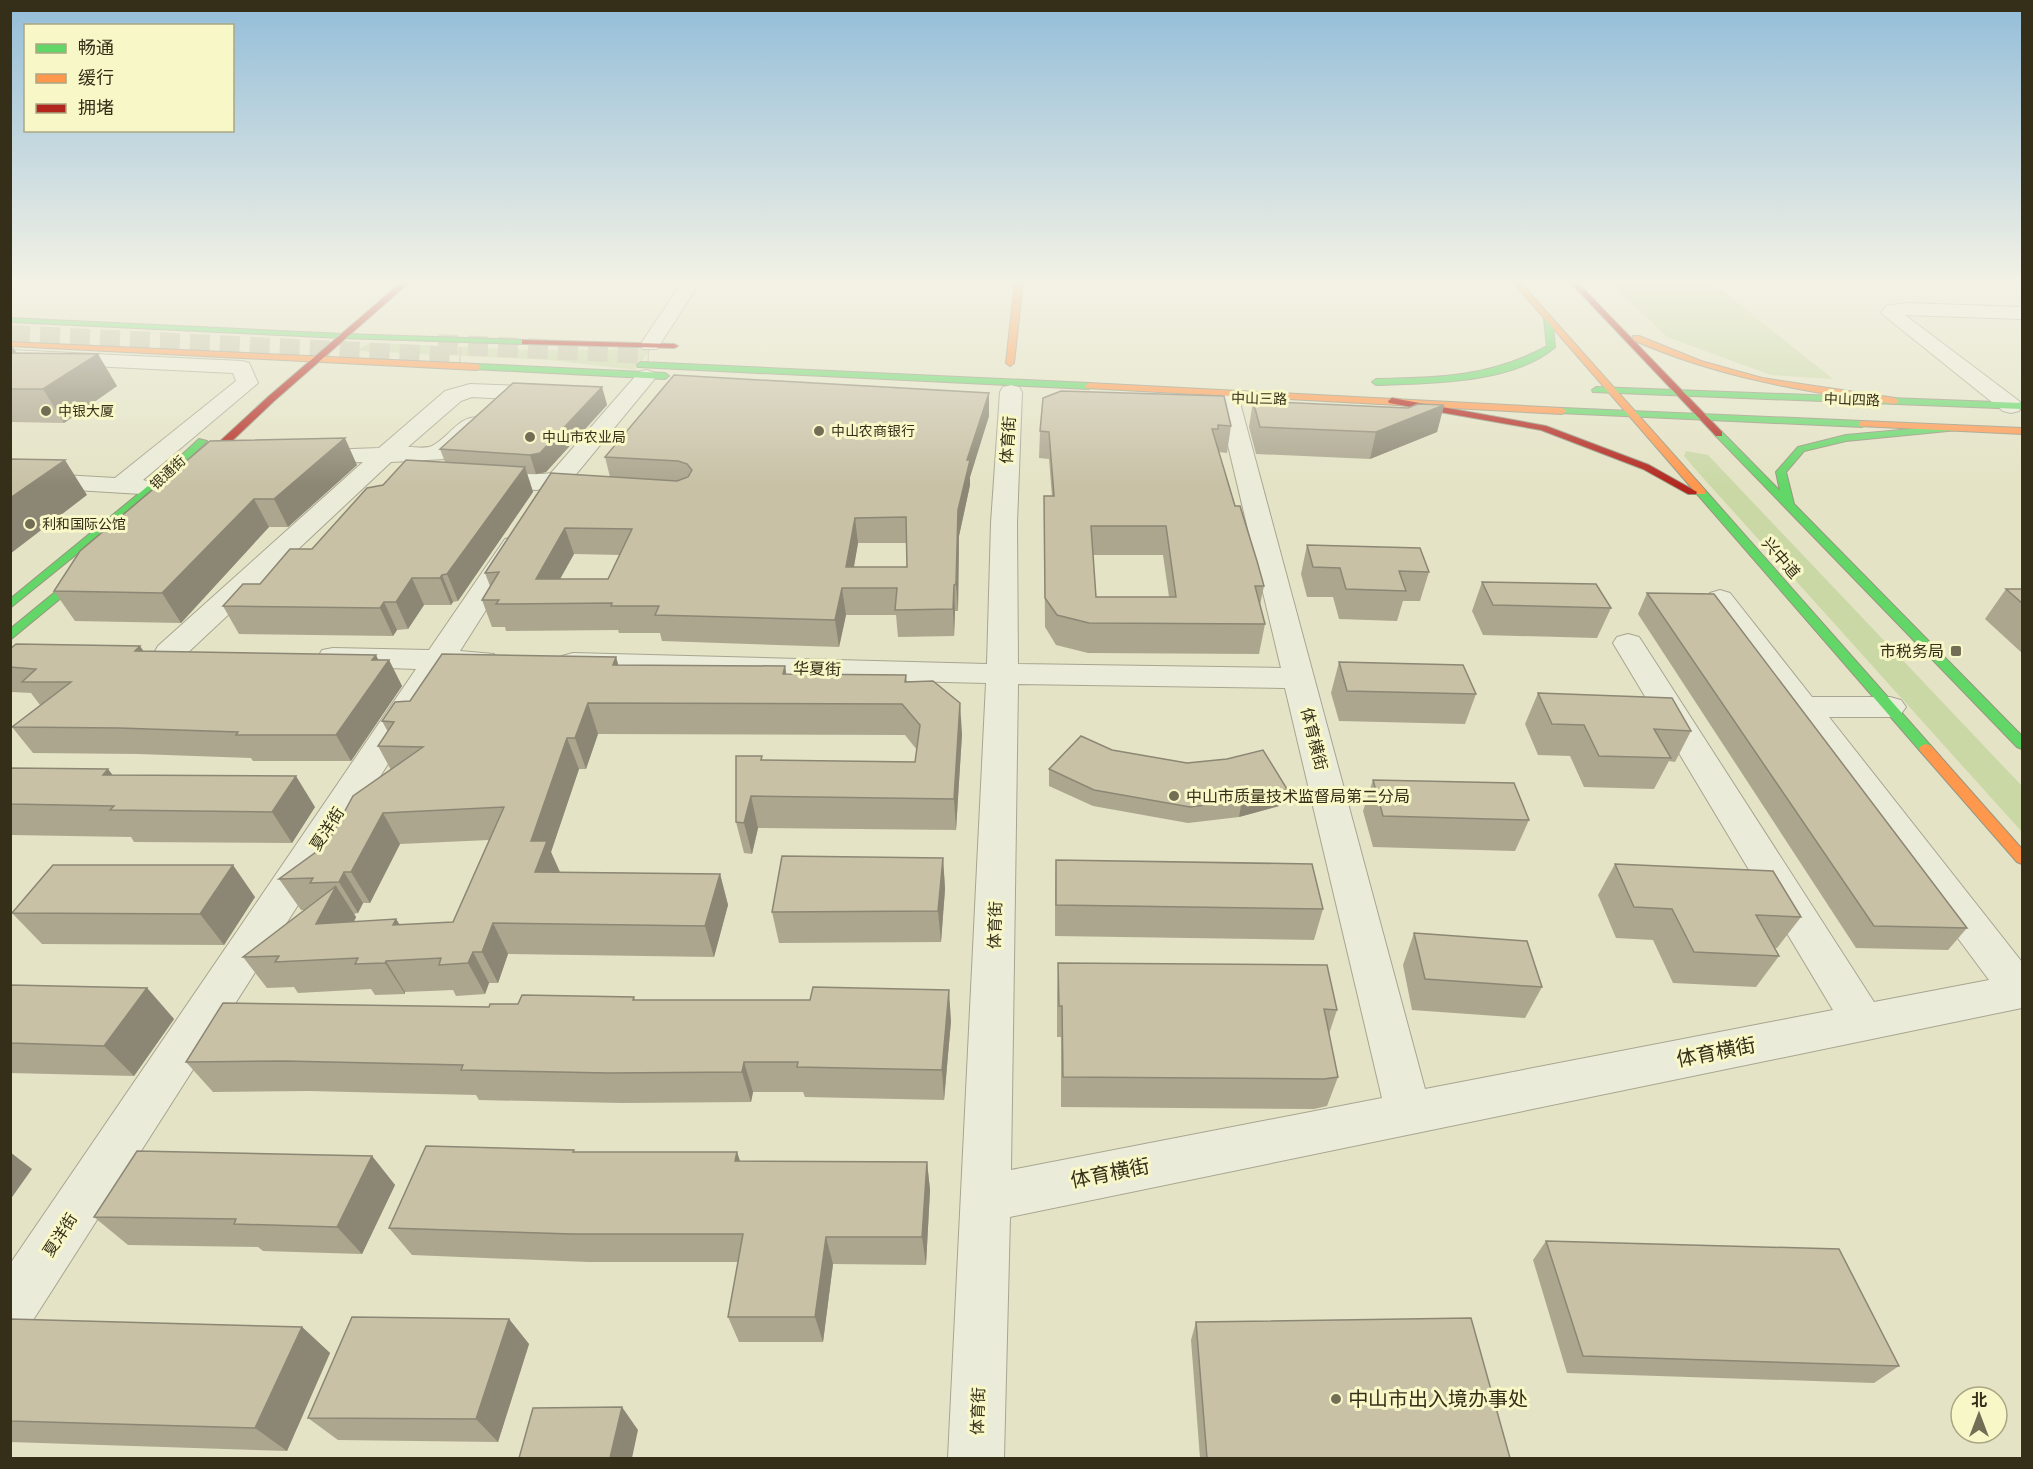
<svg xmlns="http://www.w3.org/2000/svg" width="2033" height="1469" font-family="Bitter,'Noto Sans SC',serif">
  <rect width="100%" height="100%" fill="#e4e3c5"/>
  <!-- green -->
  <g fill="#cad8a6">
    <path d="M1608 281H1710L1833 379 1771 375 1667 337Z"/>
    <path d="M370 343 529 350 651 349 635 370 549 360 361 351 357 349Z"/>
    <path d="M1686 451 1708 455 2022 786V832L1696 470 1684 456Z"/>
  </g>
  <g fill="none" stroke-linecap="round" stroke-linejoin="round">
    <!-- secondary-tunnel -->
    <g stroke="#c1bfa3" stroke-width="20" stroke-dasharray="20 10" stroke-linecap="butt">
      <path d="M10 335 461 357"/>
      <path d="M438 344 649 354"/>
    </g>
    <!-- street casing -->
    <g stroke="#a8a590" stroke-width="2">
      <g id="street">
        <path d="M683 281H701L657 349H643L640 345Z"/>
        <path d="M1906 303 2022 307V319L1905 315 2019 401 2022 406 2019 411 2011 413 2003 411 1881 313 1886 306Z"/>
        <path d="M10 350 242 361 249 363 258 383 143 480 150 482 153 487 150 492 141 494 10 486V472L115 478 236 381 233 373 10 362Z"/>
        <path d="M646 370 653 372 657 376 568 484 536 490 477 485 474 480 477 475C501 469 527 477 551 473L639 372Z"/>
        <path d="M470 384 550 387 558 389 561 394 558 399 550 401 472 397 461 401 408 447C415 447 426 449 432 446 450 437 460 413 482 418L485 423 482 428 445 459 391 462 180 660 169 662 158 660 154 653 158 646 363 462 308 463 300 461 296 456 300 451 379 448 445 391Z"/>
        <path d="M1011 385 1019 387 1022 392 1017 523 1018 664 1281 668 1217 399 1220 394 1228 392 1236 394 1239 399 1425 1089 1833 1010 1613 643 1617 637 1628 634 1639 637 1643 643 1874 1002 1989 980 1706 599 1710 593 1720 590 1730 593 1812 697H1890L1901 700 1906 707 1901 714 1890 717H1829L2022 962V1008L1010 1217 1004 1458H948L986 683 573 673 562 670 558 663 562 656 573 653 987 664 991 523 1000 392 1003 387ZM1018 684 1285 688 1382 1098 1011 1170Z"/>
        <path d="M514 537 523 539 527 545 460 651 494 654 498 661 494 668 483 670H448L28 1328 10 1336V1264L416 669 333 666 322 664 318 657 322 650 333 648 429 650 505 539Z"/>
      </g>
    </g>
    <!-- fast casing -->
    <g stroke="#979580" stroke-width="2">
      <g id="fast">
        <path d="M1548 317 1552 319 1555 347C1513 384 1429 383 1376 385L1372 382 1376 379C1438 378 1491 377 1547 346L1544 319Z"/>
        <path d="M10 318 343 334 525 340 529 342 525 344 343 338 10 322Z"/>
        <path d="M641 362 1089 383 1093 386 1089 389 638 367 637 365Z"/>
        <path d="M477 364 665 373 669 376 665 379 474 369 473 367Z"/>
        <path d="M1596 387 2022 403V409L1593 392 1592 390Z"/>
        <path d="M1562 408 1862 421 1867 424 1862 427 1559 413V409Z"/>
        <path d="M1955 425 1960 428 1958 430 1846 441 1804 451 1786 472 1794 504 2022 736V749L2017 747 1714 434 1722 432 1780 491 1776 472 1798 447 1846 435Z"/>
        <path d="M199 439 207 441 156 490 10 608V599L148 486Z"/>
        <path d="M1701 489 1705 490 1931 746 1933 749 1931 752H1921L1697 494 1696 492Z"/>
        <path d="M91 565 95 566V570L10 640V629L87 566Z"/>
      </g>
    </g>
    <!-- slow casing -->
    <g stroke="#979580" stroke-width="2">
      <g id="slow">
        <path d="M1015 281H1023L1014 363 1010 366 1006 363Z"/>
        <path d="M1512 281H1519L1705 490V494H1697Z"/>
        <path d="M1633 336H1639L1701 361 1762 378 1895 398 1899 401 1895 404C1804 392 1717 377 1633 340Z"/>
        <path d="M10 342 477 364 481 367 477 370 10 346Z"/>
        <path d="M1089 383 1562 408 1567 411 1562 414 1086 388 1085 386Z"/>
        <path d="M1862 421 2022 428V434L1859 426V422Z"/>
        <path d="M1926 744 1931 746 2022 849V864L2017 862 1921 752 1919 749 1921 746Z"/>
      </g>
    </g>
    <!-- jam casing -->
    <g stroke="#979580" stroke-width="2">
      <g id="jam">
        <path d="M403 281H411L274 401 198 473H190V469L268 397Z"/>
        <path d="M1569 281H1576L1722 432V436H1716Z"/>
        <path d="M522 340 674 344 678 346 674 348 525 344H522Z"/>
        <path d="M1392 398 1546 426 1649 465 1697 492 1696 494H1688L1643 469 1541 430 1389 403 1388 401Z"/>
      </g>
    </g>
    <!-- street -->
    <use href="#street" fill="#ebebd9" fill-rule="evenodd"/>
    <!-- fast -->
    <use href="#fast" fill="#63d668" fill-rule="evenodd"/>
    <!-- slow -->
    <use href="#slow" fill="#ff974d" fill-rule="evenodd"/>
    <!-- jam -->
    <use href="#jam" fill="#b3261e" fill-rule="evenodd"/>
  </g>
  <!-- wall -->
  <g fill="#aca68f" fill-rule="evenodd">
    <path d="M10 343 17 353 117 386 64 423 10 422Z"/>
    <path d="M602 387 607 405 546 472 536 474 527 473 533 492 458 601 453 602 451 605H424L408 629 397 630 393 636 239 634 223 606 260 584 312 549 383 485 445 462 440 449Z"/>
    <path d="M1043 398 1231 426 1227 453 1219 452 1235 506 1264 586 1260 605 1265 624 1259 654 1088 653 1056 645 1045 627 1044 496H1052L1049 459 1039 458 1040 431ZM1093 555H1163L1169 597H1096Z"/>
    <path d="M1253 401 1408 408 1444 405 1437 432 1370 459 1256 454 1249 427Z"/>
    <path d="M989 416 970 477V485L959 536 958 611H955L954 636 898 637 896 615H846L839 647 662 641 660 633H619L618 630 506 631 505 627H492L482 600 490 586 485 573 610 477 605 457ZM858 543H906L907 567H854ZM574 554 620 555 608 579H560Z"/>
    <path d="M357 465 288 527H269L181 623 75 621 54 591 80 551Z"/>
    <path d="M1307 545 1429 572 1420 601H1403L1397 621 1339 619 1333 597H1307L1301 574Z"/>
    <path d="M1482 582 1611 608 1597 638 1483 635 1472 611Z"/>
    <path d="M2006 589H2022V653L1985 619Z"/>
    <path d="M1647 593 1967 928 1948 950 1856 948 1638 614Z"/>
    <path d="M10 649 144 651 389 660 402 686 351 761H253L251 758 138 754 33 753 12 727 40 705 31 693 12 692 10 690Z"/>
    <path d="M616 657 618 665 785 666 786 674 906 675 907 682 962 734 956 830 758 828 752 854 744 853 736 822 763 761 915 762 917 750 905 735 598 734 586 769H579L551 852 559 872 720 874 728 905 714 957 508 954 498 983H489L485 994 456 996 453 990 405 992V994L375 995 371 989 298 993 294 987 267 988 243 957 305 910H301L279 879 327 844 391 770 378 746 388 732 382 721 410 701ZM489 840 453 922 400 925 396 919 354 922 356 917 354 914 358 913 363 903H370L400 844Z"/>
    <path d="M1339 662 1476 694 1465 724 1339 721 1331 693Z"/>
    <path d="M1538 693 1691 731 1675 762 1669 761 1654 789 1584 787 1570 756 1538 755 1525 724Z"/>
    <path d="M1112 750 1287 789 1283 805 1239 817 1188 823 1093 806 1049 786V769Z"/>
    <path d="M10 768 113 775 315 807 292 843 134 842 131 837 10 835Z"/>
    <path d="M1373 780 1529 820 1515 851 1373 847 1363 811Z"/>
    <path d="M943 858 945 889 941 942 779 943 772 912Z"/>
    <path d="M1056 860 1323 909 1314 940 1055 936V891Z"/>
    <path d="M1615 864 1801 917 1777 948H1775L1779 956 1756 987 1673 983 1653 940 1616 938 1598 895Z"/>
    <path d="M255 897 224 945 42 944 12 913Z"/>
    <path d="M1414 933 1542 987 1525 1018 1412 1010 1403 965Z"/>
    <path d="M1058 963 1337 1010 1329 1034 1338 1077 1327 1106 1314 1109 1061 1107V1037H1057V994Z"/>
    <path d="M10 985 147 988 174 1019 134 1076 10 1073Z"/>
    <path d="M634 997 635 1000 951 1021 944 1100 805 1097 803 1092H753L751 1102 622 1103 479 1100 476 1095 309 1091 213 1092 186 1062 489 1007Z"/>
    <path d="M575 1152 740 1161 927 1162 930 1190 926 1265 833 1264 823 1342H739L728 1317 738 1262H588L412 1255 389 1228Z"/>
    <path d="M372 1156 395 1185 362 1254 263 1251 258 1247 128 1245 94 1217Z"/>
    <path d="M1546 1241 1899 1366 1874 1383 1567 1373 1533 1260Z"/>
    <path d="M10 1319 302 1327 330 1353 287 1451 10 1442Z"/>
    <path d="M509 1319 529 1344 498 1442 338 1440 308 1418Z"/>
    <path d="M1196 1322 1510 1458H1200L1191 1340Z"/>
  </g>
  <!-- shaded-wall -->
  <g fill="#8c8774">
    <path d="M10 343 24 365 10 374Z"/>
    <path d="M98 354 117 386 64 423 43 389Z"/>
    <path d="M602 387 607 405 546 472 536 474 530 455Z"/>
    <path d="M989 393V416L970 477V485L959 536 958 611 956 584 958 510 967 460Z"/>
    <path d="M1444 405 1437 432 1370 459 1376 432Z"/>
    <path d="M345 438 357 465 288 527 274 499Z"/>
    <path d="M65 460 87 495 10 554V498Z"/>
    <path d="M525 467 533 492 458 601 447 574Z"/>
    <path d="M254 499 269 527 181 623 162 593Z"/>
    <path d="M855 518 858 543 850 588 846 567Z"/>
    <path d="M565 528 574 554 546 604 536 579Z"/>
    <path d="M442 575 453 602 451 605 440 578Z"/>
    <path d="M412 578 424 605 408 629 396 602Z"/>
    <path d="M954 585 955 611 954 636 953 609Z"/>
    <path d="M842 588 846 615 839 647 835 620Z"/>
    <path d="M384 602 397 630 393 636 380 608Z"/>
    <path d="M140 646 157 671 135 651Z"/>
    <path d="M376 655 383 669 389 660 402 686 351 761 336 735 372 660Z"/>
    <path d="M616 657 625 688 613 665Z"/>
    <path d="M785 666 790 696 788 705 783 674Z"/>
    <path d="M588 703 598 734 586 769 575 738Z"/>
    <path d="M960 703 962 734 956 830 954 799Z"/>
    <path d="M567 738 579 769 551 852 560 872H535L531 841Z"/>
    <path d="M108 769 132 800 103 775Z"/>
    <path d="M296 776 315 807 292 843 272 812Z"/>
    <path d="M1287 789 1283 805 1239 817 1242 800Z"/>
    <path d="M751 796 758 828 752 854 744 823Z"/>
    <path d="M383 813 400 844 370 903 351 872Z"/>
    <path d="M943 858 945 889 941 942 938 911Z"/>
    <path d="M233 865 255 897 224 945 200 914Z"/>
    <path d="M344 872 363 903 358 913 339 882Z"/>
    <path d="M720 874 728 905 714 957 705 926Z"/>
    <path d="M336 886 356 917 337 955 316 924Z"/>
    <path d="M396 919 415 950 393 925Z"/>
    <path d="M493 923 508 954 498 983 482 952Z"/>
    <path d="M473 952 489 983 485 994 468 963Z"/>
    <path d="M386 961 405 992V994L385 963Z"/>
    <path d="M147 988 174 1019 134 1076 104 1046Z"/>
    <path d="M949 990 951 1021 944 1100 942 1070Z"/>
    <path d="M744 1062 753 1092 751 1102 742 1072Z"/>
    <path d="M10 1152 32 1169 10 1200Z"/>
    <path d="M737 1152 747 1181 735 1161Z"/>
    <path d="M372 1156 395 1185 362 1254 337 1227Z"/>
    <path d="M927 1162 930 1190 926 1265 922 1237Z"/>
    <path d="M826 1237 833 1264 823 1342 815 1317Z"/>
    <path d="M509 1319 529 1344 498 1442 476 1419Z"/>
    <path d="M302 1327 330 1353 287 1451 255 1428Z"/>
    <path d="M622 1407 638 1430 632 1458H610Z"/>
  </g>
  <!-- building -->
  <g fill="#c8c1a6" stroke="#8c8774" stroke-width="1.5" fill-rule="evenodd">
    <path d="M10 353 98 354 43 389H10Z"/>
    <path d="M674 375 989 393 967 460H970L958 510 956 584 954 585 953 609 895 610 897 588H842L835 620 655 615 659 606H611L612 603 496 604 499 600H482L499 572 485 573 551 473 677 481 688 477 692 470 687 464 678 461 605 457ZM906 517 907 567H846L855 518ZM565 528 632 529 608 579H536Z"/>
    <path d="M513 383 602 387 540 453 530 455 440 449Z"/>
    <path d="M1061 391 1224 396 1231 426 1218 425V429H1212L1235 506H1240L1257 561 1264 586H1255L1265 624 1089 623 1057 615 1045 598 1044 496H1054L1049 432 1040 431 1043 398ZM1091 526H1166L1176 597H1096Z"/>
    <path d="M1253 401 1408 408 1418 404 1444 405 1376 432 1260 427Z"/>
    <path d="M345 438 274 499H254L162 593 54 591 80 551 210 441Z"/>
    <path d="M10 459 65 460 10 498Z"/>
    <path d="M406 460 525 467 447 574 442 575 440 578H412L396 602H384L380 608 223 606 243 584H260L290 549H312L367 488 383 485Z"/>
    <path d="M1307 545 1420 548 1429 572 1399 571 1406 591 1346 589 1340 568 1313 567Z"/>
    <path d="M1482 582 1596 584 1611 608 1493 605Z"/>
    <path d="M2006 589H2022V603Z"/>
    <path d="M1647 593 1714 594 1967 928 1874 926Z"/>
    <path d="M16 644 140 646 135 651 376 655 372 660H389L336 735H236L238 732 119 728 12 727 71 682H22L36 669 10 667V649Z"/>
    <path d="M442 654 616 657 613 665 785 666 783 674 906 675 905 682 933 681 960 703 954 799 751 796 744 823 736 822V756H762L761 760 915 762 920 725 902 704 588 703 575 738H567L531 841H547L535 872 720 874 705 926 493 923 482 952H473L468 963 439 965 441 958 386 961 385 963 355 964 358 958 275 962 279 956 243 957 336 886 316 924 396 919 393 925 453 922 504 807 383 813 351 872H344L339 882 310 883 313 878 279 879 327 844 353 796 423 747 378 746 394 722 382 721 395 702 410 701Z"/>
    <path d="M1339 662 1463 665 1476 694 1347 691Z"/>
    <path d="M1538 693 1672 698 1691 731 1654 729 1671 758 1599 756 1584 725 1552 724Z"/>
    <path d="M1081 736 1112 750 1187 763 1227 759 1263 750 1287 789 1242 800 1190 807 1094 790 1049 769Z"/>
    <path d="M10 768 108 769 103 775 296 776 272 812 110 810 114 806 10 804Z"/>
    <path d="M1373 780 1514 783 1529 820 1383 816Z"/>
    <path d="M782 856 943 858 938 911 772 912Z"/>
    <path d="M1056 860 1312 864 1323 909 1056 905Z"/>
    <path d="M1615 864 1773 871 1801 917 1756 915 1779 956 1694 952 1672 909 1634 907Z"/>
    <path d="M53 865H233L200 914 12 913Z"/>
    <path d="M1414 933 1527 941 1542 987 1425 979Z"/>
    <path d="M1058 963 1327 965 1337 1010 1324 1009 1338 1077 1324 1079 1063 1077 1062 1006H1059Z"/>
    <path d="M10 985 147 988 104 1046 10 1043Z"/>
    <path d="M813 987 949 990 942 1070 797 1067 798 1062H744L742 1072 608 1073 461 1070 463 1065 284 1061 186 1062 223 1003 489 1007 490 1004H518L522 995 634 997 633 1000H810Z"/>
    <path d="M426 1146 574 1150 573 1152H737L735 1161 927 1162 922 1237H826L815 1317H728L743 1234H572L389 1228Z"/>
    <path d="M137 1151 372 1156 337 1227 234 1224 236 1219 94 1217Z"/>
    <path d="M1546 1241 1839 1249 1899 1366 1583 1356Z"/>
    <path d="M352 1317 509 1319 476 1419 308 1418Z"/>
    <path d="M1471 1318 1510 1458H1207L1196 1322Z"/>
    <path d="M10 1319 302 1327 255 1428 10 1421Z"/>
    <path d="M622 1407 610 1458H519L533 1408Z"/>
  </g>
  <!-- sky -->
  <linearGradient id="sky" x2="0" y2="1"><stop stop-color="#93bdd9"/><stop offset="0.58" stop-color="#f3f2e5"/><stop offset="1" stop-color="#f3f2e5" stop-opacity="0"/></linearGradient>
  <rect width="2033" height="486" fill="url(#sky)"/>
  <!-- markers -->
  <g fill="#726e55" stroke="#f8f7c8" stroke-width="2">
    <circle cx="46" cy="411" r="6"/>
    <circle cx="819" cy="431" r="6"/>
    <circle cx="530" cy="437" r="6"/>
    <circle cx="30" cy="524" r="6"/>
    <rect x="1950" y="645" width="12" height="12" rx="3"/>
    <circle cx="1174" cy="796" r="6"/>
    <circle cx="1336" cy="1399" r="6"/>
  </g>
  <g text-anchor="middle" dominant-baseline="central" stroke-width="6" stroke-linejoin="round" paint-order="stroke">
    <!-- far-street labels -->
    <g font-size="14" fill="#352f19" stroke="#f8f7c8">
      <text transform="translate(1259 399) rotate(1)">中山三路</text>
      <text transform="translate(1852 400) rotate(2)">中山四路</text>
      <text transform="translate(168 473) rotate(-43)">银通街</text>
    </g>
    <!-- far-poi labels -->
    <g font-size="14" fill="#352f19" stroke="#f8f7c8" text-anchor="start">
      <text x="58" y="411">中银大厦</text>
      <text x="831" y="431">中山农商银行</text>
      <text x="542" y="437">中山市农业局</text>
      <text x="42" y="524">利和国际公馆</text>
    </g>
    <!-- street labels -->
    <g font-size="16" fill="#352f19" stroke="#f8f7c8">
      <text transform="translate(1008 440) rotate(-86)">体育街</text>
      <text transform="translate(1781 558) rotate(49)">兴中道</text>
      <text transform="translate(817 669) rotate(1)">华夏街</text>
      <text transform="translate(1314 739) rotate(76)">体育横街</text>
      <text transform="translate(327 829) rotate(-57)">夏洋街</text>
      <text transform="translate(995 925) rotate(-88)">体育街</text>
      <text transform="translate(60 1235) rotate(-57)">夏洋街</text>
      <text transform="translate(978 1411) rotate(-88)">体育街</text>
    </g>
    <!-- poi labels -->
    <g font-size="16" fill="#352f19" stroke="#f8f7c8" text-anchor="end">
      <text x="1944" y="651">市税务局</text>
      <text x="1186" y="796" text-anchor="start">中山市质量技术监督局第二分局</text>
    </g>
    <!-- near-street labels -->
    <g font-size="20" fill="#352f19" stroke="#f8f7c8">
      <text transform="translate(1716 1052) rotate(-11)">体育横街</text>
      <text transform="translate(1110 1173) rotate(-11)">体育横街</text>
    </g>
    <!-- near-poi labels -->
    <g font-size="20" fill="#352f19" stroke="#f8f7c8" text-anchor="start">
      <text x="1348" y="1399">中山市出入境办事处</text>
    </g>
  </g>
  <!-- border -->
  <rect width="2033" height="1469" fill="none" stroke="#352f19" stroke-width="24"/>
  <!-- legend -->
  <rect x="24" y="24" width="210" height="108" fill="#f8f7c8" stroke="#aaa782" stroke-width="1.5"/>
  <rect x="36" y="44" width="30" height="9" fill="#63d668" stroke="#aaa782" stroke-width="1.5"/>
  <text x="78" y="54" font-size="18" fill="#352f19">畅通</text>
  <rect x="36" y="74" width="30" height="9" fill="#ff974d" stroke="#aaa782" stroke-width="1.5"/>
  <text x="78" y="84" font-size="18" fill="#352f19">缓行</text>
  <rect x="36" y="104" width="30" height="9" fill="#b3261e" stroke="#aaa782" stroke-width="1.5"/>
  <text x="78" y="114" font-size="18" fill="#352f19">拥堵</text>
  <!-- north arrow -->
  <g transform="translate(1979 1415)"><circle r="28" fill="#f8f7c8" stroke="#aaa782" stroke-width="1.5"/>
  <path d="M0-4.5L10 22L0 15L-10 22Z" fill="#726e55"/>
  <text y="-9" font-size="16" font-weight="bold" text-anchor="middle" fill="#352f19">北</text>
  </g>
</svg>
